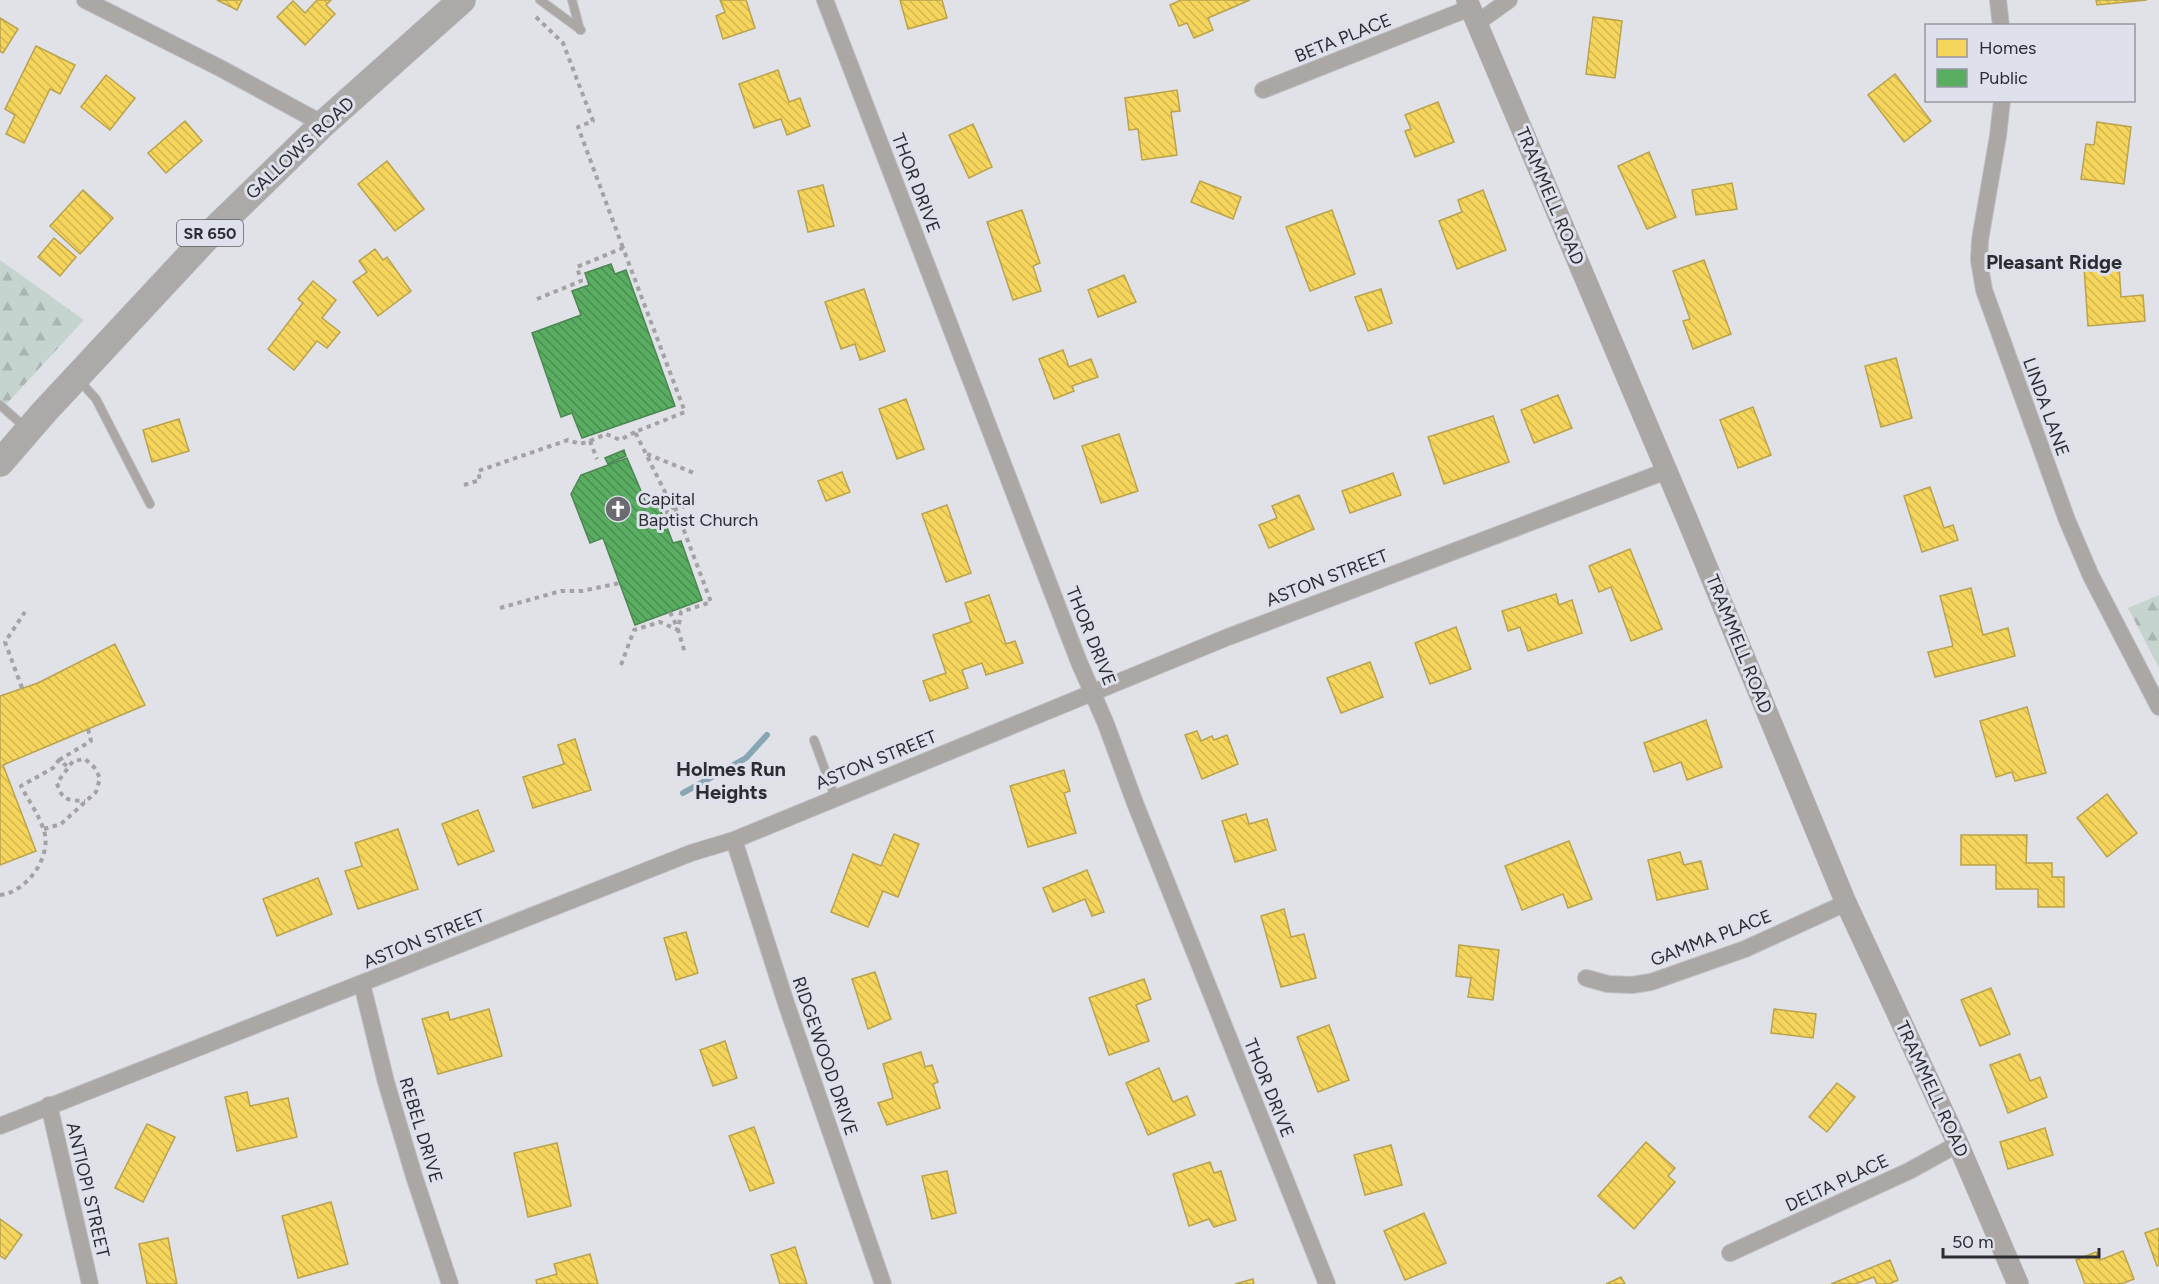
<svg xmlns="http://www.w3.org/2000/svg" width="2159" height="1284" font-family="Figtree,sans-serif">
  <defs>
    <pattern id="forest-firs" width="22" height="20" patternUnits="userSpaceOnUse" patternTransform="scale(1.5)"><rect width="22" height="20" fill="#c5d4ce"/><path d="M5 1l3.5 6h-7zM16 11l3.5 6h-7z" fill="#a9b6b1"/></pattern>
    <pattern id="homes-back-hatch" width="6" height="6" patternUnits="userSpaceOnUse" patternTransform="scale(1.5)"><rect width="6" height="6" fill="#f6d55c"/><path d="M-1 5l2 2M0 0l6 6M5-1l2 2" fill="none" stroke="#d3b750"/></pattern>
    <pattern id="public-back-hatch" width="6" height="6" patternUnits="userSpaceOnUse" patternTransform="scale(1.5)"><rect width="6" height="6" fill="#5aae61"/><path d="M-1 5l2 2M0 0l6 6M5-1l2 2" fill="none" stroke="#4b8e51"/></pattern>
  </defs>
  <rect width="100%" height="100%" fill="#e1e2e8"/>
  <!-- forest -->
  <g fill="url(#forest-firs)">
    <path d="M0 260 84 320 0 411Z"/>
    <path d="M2159 595V668L2128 608Z"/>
  </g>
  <!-- homes -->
  <g fill="url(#homes-back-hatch)" stroke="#b9a34f" stroke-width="1.5">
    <path d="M217 0H242L237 10Z"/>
    <path d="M317 0H331L326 5 335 14 305 45 277 17 293 1 305 13Z"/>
    <path d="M720 0H746L755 28 723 39 716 16 725 12Z"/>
    <path d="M900 0H942L947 18 908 29Z"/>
    <path d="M1181 0H1250L1208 18 1213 30 1194 38 1187 23 1179 26 1170 5Z"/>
    <path d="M2096 0H2147L2097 5Z"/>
    <path d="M1593 17 1622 21 1615 78 1586 74Z"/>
    <path d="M0 18 18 29 3 53 0 51Z"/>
    <path d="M36 46 75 65 60 94 50 89 24 143 6 134 15 115 5 109Z"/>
    <path d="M778 70 789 102 800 98 810 126 787 135 781 119 754 128 739 84Z"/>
    <path d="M1895 74 1931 121 1904 142 1868 95Z"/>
    <path d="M106 75 135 98 110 130 81 107Z"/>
    <path d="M1177 90 1180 111 1171 112 1177 155 1142 160 1138 129 1129 130 1125 98Z"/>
    <path d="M1438 102 1454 142 1415 157 1405 131 1411 129 1405 115Z"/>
    <path d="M185 121 202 141 166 173 148 153Z"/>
    <path d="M2097 122 2131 127 2124 184 2081 179 2086 144 2094 145Z"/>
    <path d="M973 124 992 167 969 178 949 135Z"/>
    <path d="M1649 152 1676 217 1647 229 1618 166Z"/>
    <path d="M387 161 424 209 395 231 358 184Z"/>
    <path d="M1200 181 1241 197 1233 219 1191 202Z"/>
    <path d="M1732 183 1737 209 1696 215 1692 190Z"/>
    <path d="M823 185 834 226 808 232 798 191Z"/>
    <path d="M83 190 113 218 80 254 50 226Z"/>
    <path d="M1483 190 1506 250 1457 269 1439 221 1462 212 1458 200Z"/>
    <path d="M1022 210 1040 263 1033 266 1041 291 1013 300 987 222Z"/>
    <path d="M1332 210 1355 274 1310 291 1286 227Z"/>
    <path d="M54 238 76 257 60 276 38 257Z"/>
    <path d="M375 249 383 260 387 257 411 291 378 316 353 282 367 272 359 261Z"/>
    <path d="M1704 260 1731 334 1693 349 1683 321 1690 319 1673 271Z"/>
    <path d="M2119 265 2121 297 2143 295 2145 321 2088 326 2084 267Z"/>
    <path d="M1124 275 1136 302 1098 317 1088 290Z"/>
    <path d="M313 281 336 300 322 318 340 332 327 348 317 341 294 370 268 349 303 303 298 299Z"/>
    <path d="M864 289 885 351 860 360 855 344 841 349 825 302Z"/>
    <path d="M1381 289 1392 323 1368 331 1355 297Z"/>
    <path d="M1063 350 1069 367 1091 359 1098 377 1072 386 1074 391 1054 399 1039 359Z"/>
    <path d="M1896 358 1912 418 1881 427 1865 366Z"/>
    <path d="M1558 395 1572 428 1534 443 1521 410Z"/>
    <path d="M906 399 924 449 897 459 879 409Z"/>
    <path d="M1753 407 1771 455 1738 468 1720 420Z"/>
    <path d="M1493 416 1509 462 1444 484 1428 437Z"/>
    <path d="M179 419 189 451 152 462 143 430Z"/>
    <path d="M1119 434 1138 491 1101 503 1082 446Z"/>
    <path d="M842 472 850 492 826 501 818 481Z"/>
    <path d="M1393 473 1401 495 1350 513 1342 491Z"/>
    <path d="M1930 487 1944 528 1953 525 1958 540 1922 552 1904 496Z"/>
    <path d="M1299 495 1314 529 1269 548 1259 525 1277 518 1272 506Z"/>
    <path d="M947 505 971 573 946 582 922 514Z"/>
    <path d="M1630 549 1662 629 1631 641 1611 587 1599 592 1589 566Z"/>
    <path d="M1971 588 1983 635 2008 628 2015 656 1935 677 1928 652 1953 646 1940 596Z"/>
    <path d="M1556 594 1559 605 1572 600 1582 633 1528 651 1520 627 1508 631 1502 611Z"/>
    <path d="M989 595 1006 644 1015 641 1023 663 986 675 982 663 962 670 968 688 930 701 923 681 946 673 933 635 971 622 965 603Z"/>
    <path d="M1456 627 1471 669 1430 684 1415 643Z"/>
    <path d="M115 644 145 705 3 765 36 851 0 865V696L38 683Z"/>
    <path d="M1370 662 1383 697 1341 713 1327 678Z"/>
    <path d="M2027 707 2046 773 2015 781 2012 772 1996 777 1980 721Z"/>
    <path d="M1706 720 1722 767 1687 780 1681 762 1654 772 1644 743Z"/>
    <path d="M1197 731 1201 741 1212 736 1214 740 1227 735 1238 764 1202 779 1185 735Z"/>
    <path d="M575 739 591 790 533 808 523 777 564 764 558 745Z"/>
    <path d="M1064 770 1070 791 1064 793 1076 833 1028 847 1010 786Z"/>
    <path d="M2107 794 2137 833 2107 857 2077 818Z"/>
    <path d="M478 810 494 851 458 865 442 824Z"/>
    <path d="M1246 814 1249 824 1267 819 1276 850 1235 862 1222 821Z"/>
    <path d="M398 829 418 889 358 909 345 871 362 866 355 843Z"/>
    <path d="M894 834 919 844 898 897 883 891 868 927 831 912 853 854 881 866Z"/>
    <path d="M1961 835H2027L2026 863H2052V877H2064V907H2038V889H1996V865H1961Z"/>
    <path d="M1569 841 1592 899 1568 908 1563 894 1522 910 1505 866Z"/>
    <path d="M1680 852 1684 865 1701 861 1708 889 1657 900 1648 860Z"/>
    <path d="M1087 870 1104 912 1092 916 1085 899 1053 912 1043 888Z"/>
    <path d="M318 878 332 914 277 936 263 899Z"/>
    <path d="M1284 909 1291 937 1304 934 1316 978 1281 987 1261 916Z"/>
    <path d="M686 932 698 973 676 980 664 938Z"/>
    <path d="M1459 945 1499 950 1493 1000 1468 997 1471 978 1456 976Z"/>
    <path d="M875 972 891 1019 868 1029 852 979Z"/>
    <path d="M1144 979 1151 999 1136 1005 1149 1041 1109 1055 1089 998Z"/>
    <path d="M1991 988 2010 1034 1980 1046 1961 1000Z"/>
    <path d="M489 1009 502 1056 438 1074 422 1019 448 1012 450 1020Z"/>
    <path d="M1774 1009 1816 1014 1813 1038 1771 1033Z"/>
    <path d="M1329 1025 1349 1080 1318 1092 1297 1037Z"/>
    <path d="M725 1041 737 1078 713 1086 700 1050Z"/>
    <path d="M921 1052 925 1067 932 1065 938 1082 933 1084 940 1108 887 1125 878 1103 893 1098 883 1064Z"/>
    <path d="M2020 1054 2030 1081 2040 1077 2047 1097 2008 1113 1990 1065Z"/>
    <path d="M1159 1068 1173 1102 1187 1096 1195 1115 1148 1135 1126 1083Z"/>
    <path d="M1837 1083 1855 1097 1827 1132 1809 1117Z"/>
    <path d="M247 1092 250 1106 288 1098 297 1137 237 1151 225 1097Z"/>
    <path d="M147 1124 175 1137 143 1202 115 1188Z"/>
    <path d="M754 1127 774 1183 750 1191 729 1136Z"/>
    <path d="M2045 1128 2053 1155 2008 1169 2000 1142Z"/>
    <path d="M1646 1142 1675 1168 1668 1176 1675 1182 1634 1229 1598 1196Z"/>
    <path d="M557 1143 571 1206 528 1217 514 1153Z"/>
    <path d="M1391 1145 1402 1185 1365 1195 1354 1155Z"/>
    <path d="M1210 1162 1214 1173 1221 1171 1236 1220 1214 1227 1209 1219 1189 1226 1173 1174Z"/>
    <path d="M947 1171 956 1213 932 1219 922 1176Z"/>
    <path d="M331 1202 348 1264 298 1278 282 1216Z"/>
    <path d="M1424 1213 1446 1263 1405 1280 1384 1231Z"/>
    <path d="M0 1219 22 1235 5 1259 0 1256Z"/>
    <path d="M2159 1228V1265L2157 1266 2145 1233Z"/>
    <path d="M168 1238 177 1284H147L139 1244Z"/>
    <path d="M795 1247 807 1284H780L771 1255Z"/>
    <path d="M2123 1251 2134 1279 2121 1284H2085L2076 1260 2096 1252 2100 1260Z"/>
    <path d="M590 1254 598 1284H537L536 1280 557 1274 554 1264Z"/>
    <path d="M1890 1260 1898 1280 1889 1284H1877L1874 1277 1855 1284H1831Z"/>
    <path d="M1621 1277 1625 1284H1606Z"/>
    <path d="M1253 1279 1254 1284H1235Z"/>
  </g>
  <!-- public -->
  <g fill="url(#public-back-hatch)" stroke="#4c8753" stroke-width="1.5">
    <path d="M611 264 615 274 626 270 675 406 582 438 572 413 561 417 532 333 581 315 572 291 589 285 585 273Z"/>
    <path d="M624 450 626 456 608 464 605 458Z"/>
    <path d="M627 458 647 505 657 501 673 543 681 541 702 600 635 625 603 538 590 543 571 494 581 475Z"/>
  </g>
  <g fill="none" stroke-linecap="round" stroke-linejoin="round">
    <!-- stream -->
    <path stroke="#89a6b5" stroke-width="6" d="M683 793 746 758 767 735"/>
    <!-- service casing -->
    <g stroke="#bebfc3" stroke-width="10">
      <g id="service">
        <path d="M540 0 581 30"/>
        <path d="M572 0 580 30"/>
        <path d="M78 379 96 399 150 504"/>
        <path d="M0 405 26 428"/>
        <path d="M814 740 835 797"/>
      </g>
    </g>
    <!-- minor casing -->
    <g stroke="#bebfc3" stroke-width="18">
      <g id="minor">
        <path d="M85 0 222 69 323 124"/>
        <path d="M825 0 1079 662 1106 724 1135 803 1327 1284"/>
        <path d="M1998 0 2001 26"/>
        <path d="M1477 23 1509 0"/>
        <path d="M1263 90 1470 8"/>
        <path d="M2002 100 1998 136 1980 240 1979 260 1984 290 2067 520 2091 576 2159 707"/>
        <path d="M734 840 786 1003 883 1284"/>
        <path d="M1586 978 1608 984 1632 985 1651 982 1745 949 1846 903"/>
        <path d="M362 984 386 1082 414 1176 450 1284"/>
        <path d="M49 1105 90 1284"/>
        <path d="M0 1126 691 853 734 840 1228 637 1666 471"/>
        <path d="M1730 1253 1909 1171 1958 1144"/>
      </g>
    </g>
    <!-- tertiary casing -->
    <g stroke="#bebfc3" stroke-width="22">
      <path id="tertiary" d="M1467 0 1685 514 1846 903 1958 1144 2018 1284"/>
    </g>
    <!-- primary casing -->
    <g stroke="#bebfc3" stroke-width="28">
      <path id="primary" d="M0 463 45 411 211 233 323 124 462 0"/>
    </g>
    <!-- path -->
    <g stroke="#a4a2a2" stroke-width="4" stroke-dasharray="4.5 4.5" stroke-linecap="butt">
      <path d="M536 17 563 43 593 121 578 127 623 248"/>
      <path d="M537 299 581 281 577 267 623 248 685 412 635 432 683 528 711 602 681 612 678 630 685 653"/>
      <path d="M590 441 606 434 620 440 635 432"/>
      <path d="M647 454 694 473"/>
      <path d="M464 485 480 480 478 471 568 440 580 444 590 441 597 459"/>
      <path d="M665 513 688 505"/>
      <path d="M500 608 561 591H582L620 583"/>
      <path d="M670 612 678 629"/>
      <path d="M621 665 634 630 660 622 678 630"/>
      <path d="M22 688 5 642 25 612"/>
      <path d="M59 760 91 741 88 729"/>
      <path d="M44 829 61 824 96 792 100 778 94 767 85 759 73 761 57 783C62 801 68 800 85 801"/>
      <path d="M0 895C28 892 54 854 43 828 38 813 28 800 21 786L53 768 59 760 68 767"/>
    </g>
    <!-- service -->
    <use href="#service" stroke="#aaa7a5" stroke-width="8"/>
    <!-- minor -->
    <use href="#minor" stroke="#aaa7a5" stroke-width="16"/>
    <!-- tertiary -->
    <use href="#tertiary" stroke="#aaa7a5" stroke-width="21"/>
    <!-- primary -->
    <use href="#primary" stroke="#abaaa9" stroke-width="27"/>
  </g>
  <!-- icons -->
  <defs>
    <g id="church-disc" transform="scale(1.35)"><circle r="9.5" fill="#6b6c72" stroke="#dee0eb"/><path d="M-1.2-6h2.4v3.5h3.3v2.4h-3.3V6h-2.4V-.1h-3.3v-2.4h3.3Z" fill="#fff"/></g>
  </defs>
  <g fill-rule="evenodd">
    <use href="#church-disc" x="618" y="509"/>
  </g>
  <g text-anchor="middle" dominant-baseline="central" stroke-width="6" stroke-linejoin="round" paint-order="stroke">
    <!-- shield labels -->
    <rect fill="#dee0eb" stroke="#61636a" stroke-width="1.5" x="177" y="220" width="66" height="26" rx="4.5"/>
    <g font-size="16" font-weight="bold" fill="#2c2d32">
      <text x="210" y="233">SR 650</text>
    </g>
    <!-- street labels -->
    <g font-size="18" fill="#2c2d32" stroke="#dee0eb">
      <text transform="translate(1343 38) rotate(-22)">BETA PLACE</text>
      <text transform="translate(300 148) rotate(-43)">GALLOWS ROAD</text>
      <text transform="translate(916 183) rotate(69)">THOR DRIVE</text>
      <text transform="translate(1550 196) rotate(67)">TRAMMELL ROAD</text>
      <text transform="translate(2046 407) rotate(70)">LINDA LANE</text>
      <text transform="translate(1327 578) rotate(-21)">ASTON STREET</text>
      <text transform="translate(1091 636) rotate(68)">THOR DRIVE</text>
      <text transform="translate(1739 644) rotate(68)">TRAMMELL ROAD</text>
      <text transform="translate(876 760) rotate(-22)">ASTON STREET</text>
      <text transform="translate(1711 938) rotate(-21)">GAMMA PLACE</text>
      <text transform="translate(424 939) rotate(-22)">ASTON STREET</text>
      <text transform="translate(825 1056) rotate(71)">RIDGEWOOD DRIVE</text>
      <text transform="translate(1269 1088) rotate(68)">THOR DRIVE</text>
      <text transform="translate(1932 1089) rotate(65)">TRAMMELL ROAD</text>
      <text transform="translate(421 1130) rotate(73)">REBEL DRIVE</text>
      <text transform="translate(1837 1183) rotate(-25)">DELTA PLACE</text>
      <text transform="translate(88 1190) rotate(77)">ANTIOPI STREET</text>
    </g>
    <!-- poi labels -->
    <g font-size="18" fill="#2c2d32" stroke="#dee0eb" text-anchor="start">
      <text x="638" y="499">Capital<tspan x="638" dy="21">Baptist Church</tspan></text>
    </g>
    <!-- neighbourhood labels -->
    <g font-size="20" font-weight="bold" fill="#2c2d32" stroke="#dee0eb">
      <text x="2054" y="262">Pleasant Ridge</text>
      <text x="731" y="769">Holmes Run<tspan x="731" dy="23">Heights</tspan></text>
    </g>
  </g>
  <!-- legend -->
  <rect x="1925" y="24" width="210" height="78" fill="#dee0eb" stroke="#9798a1" stroke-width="1.5"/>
  <rect x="1937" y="39" width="30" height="18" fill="#f6d55c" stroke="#9798a1" stroke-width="1.5"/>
  <text x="1979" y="54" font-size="18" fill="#2c2d32">Homes</text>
  <rect x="1937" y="69" width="30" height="18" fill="#5aae61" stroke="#9798a1" stroke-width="1.5"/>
  <text x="1979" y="84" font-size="18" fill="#2c2d32">Public</text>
  <!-- scale -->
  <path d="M1943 1248v9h156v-9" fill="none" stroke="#2c2d32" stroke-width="3"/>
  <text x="1952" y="1248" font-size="18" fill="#2c2d32" stroke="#dee0eb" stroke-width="4.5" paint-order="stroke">50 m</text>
</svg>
